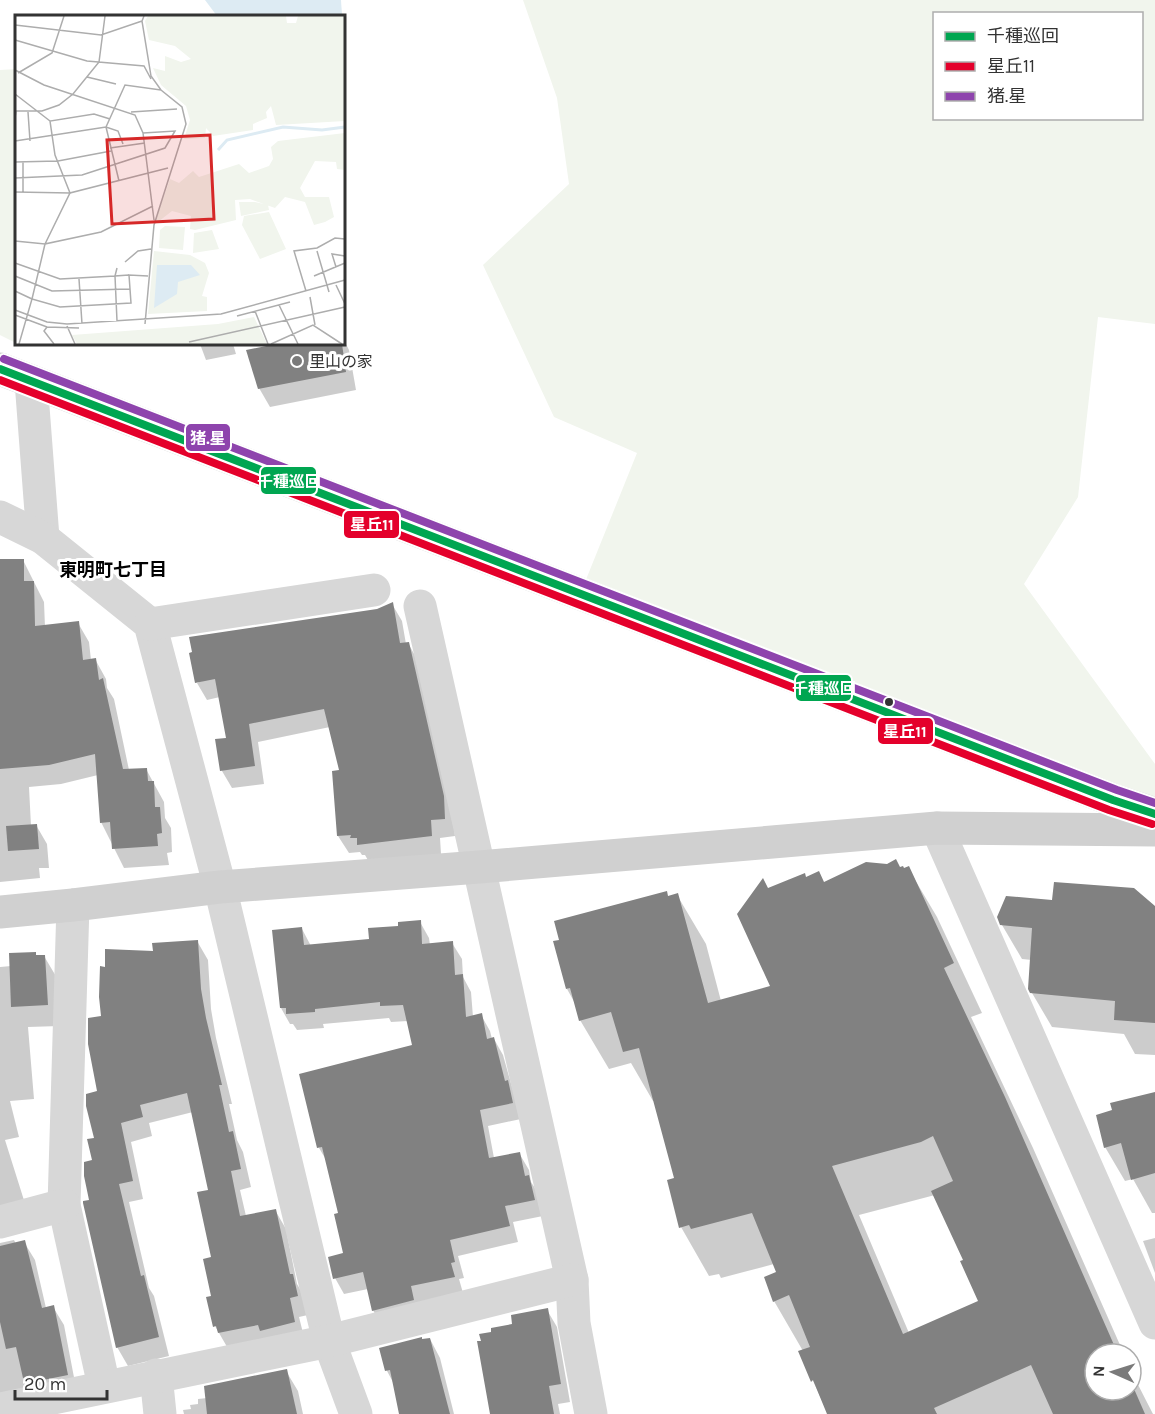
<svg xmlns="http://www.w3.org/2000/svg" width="1155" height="1414" font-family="Karla,'Noto Sans JP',sans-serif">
  <rect width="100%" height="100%" fill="#fff"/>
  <!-- green -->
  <g fill="#f1f5ed" fill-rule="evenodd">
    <path d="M523 0H1155V324L1098 317 1078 497 1024 584 1155 764V812L583 587 637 453 554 417 483 265 569 184 557 98ZM934 14H1142V118H934Z"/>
    <path d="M16 69V343L0 335V70Z"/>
  </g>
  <!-- water -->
  <path fill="#ddebf3" d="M205 0H341L342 15 340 16H217Z"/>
  <!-- shadow -->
  <g fill="#0003" fill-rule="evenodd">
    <path d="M344 340 349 350 356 390 270 407 259 388 248 351 283 344H344Z"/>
    <path d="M200 344H233L236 354 206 360Z"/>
    <path d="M23 560 44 602 45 627 78 623 89 642 91 660 95 659 106 679 107 688 114 699 129 770 146 769 164 802 165 818 171 828 172 852 167 853 169 865 124 868 101 822 98 775 61 784 29 787 31 826 36 825 47 844 49 868H39L40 878 0 882V561Z"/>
    <path d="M392 604 402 621 406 644 408 643 418 661 453 815 455 836 440 838 441 854 369 862 365 855H362L360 852 349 853 338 836 340 772 330 727 258 742 264 784 232 788 222 771 228 739 220 697 207 700 197 683Z"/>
    <path d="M908 868 937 917 982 1013 971 1017 1033 1148 1124 1354H1095V1390H1131V1371L1153 1414H828L800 1352 803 1351 774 1301 766 1278 778 1273 774 1264 721 1278 719 1274 709 1276 681 1227 676 1179 654 1101H653L631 1063 609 1069 580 1020 576 1005 567 989 669 897 677 895 706 944 721 1001 772 987 768 890 806 879 824 883ZM935 1195 965 1261 980 1301 909 1333 859 1215Z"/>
    <path d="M1155 908V1055L1135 1054 1124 1034 1052 1027 1032 993V960L1022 959 1002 925Z"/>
    <path d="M420 922 429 938 430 945 452 943 462 959 463 977 471 992 473 1017 481 1015 490 1031 492 1039H494L503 1055 521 1119 488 1126 494 1158 519 1153 529 1170 531 1182 538 1193 543 1216 513 1222 518 1242 458 1256 464 1278 459 1279 463 1293 382 1327 373 1310 368 1289 344 1294 335 1278 345 1255 340 1214 328 1163 319 1148 414 1046 408 1021 391 1022 389 1018 323 1024 324 1028 297 1030 293 1024H290L281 1008 302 929 311 946 370 940 399 928Z"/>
    <path d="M197 941 208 960 211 1009 216 1038 232 1104H229L237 1140 243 1152 251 1187 240 1190 246 1216 275 1210 286 1229 297 1284 303 1294 308 1315 299 1317 305 1341 230 1352 215 1326 210 1191 193 1112 149 1123 152 1136 131 1142 143 1199 129 1202 149 1288 154 1296 169 1356 128 1366 117 1347 91 1201 106 968 154 952Z"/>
    <path d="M35 953 37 957 44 956 57 978 60 1026 28 1027 34 1099 10 1101 19 1137 5 1140 28 1213 0 1222V967L11 966Z"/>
    <path d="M1155 1093V1213H1152L1133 1179 1125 1181 1105 1147Z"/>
    <path d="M1155 1238V1273L1143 1241Z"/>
    <path d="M14 1240 16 1244 24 1242 35 1260 46 1308 53 1307 64 1325 77 1393 0 1397V1243Z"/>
    <path d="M547 1310 557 1327 570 1402 558 1404 560 1414H491L514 1325Z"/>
    <path d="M430 1339 440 1358 454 1414H401L394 1384 387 1371 381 1349Z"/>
    <path d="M286 1371 298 1391 303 1414H184L183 1410 191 1409 190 1405 198 1404V1399L207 1398Z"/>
  </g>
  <!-- building -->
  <g fill="#818181" fill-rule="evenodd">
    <path d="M276 344H342L346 372 258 389 246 350Z"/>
    <path d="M0 559H24V581H34L35 626 79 621 83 660 96 658 99 680 103 678 123 769 147 768 148 781H154L155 807H160L162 833 157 834 158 846 112 849 110 822 100 823 95 754 49 765 0 769Z"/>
    <path d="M393 602 400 643 409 642 444 796 445 819 431 820 432 836 357 845V838H350L351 835 337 836 332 771 339 770 324 709 249 724 255 766 220 771 215 739 226 738 215 679 195 683 189 653 192 652 189 637 377 609Z"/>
    <path d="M37 824 39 849 8 851 6 826Z"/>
    <path d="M896 859 900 867 903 866 904 868 909 866 954 963 944 968 1005 1097 1118 1354H1095V1390H1131V1382L1145 1414H1053L1031 1365 934 1408 937 1414H827L813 1380 811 1382 798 1351 810 1347 789 1295 773 1302 764 1277 776 1272 752 1213 691 1229 689 1225 679 1228 667 1180 674 1178 639 1048 623 1052 611 1012 579 1021 570 988 566 989 553 941 559 940 554 921 667 891 668 896 678 893 708 1003 770 986 737 914 763 878 768 888 805 873 806 877 819 871 824 882 866 862 887 864ZM933 1136 953 1181 931 1191 963 1260 960 1261 978 1301 903 1334 832 1166 921 1142Z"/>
    <path d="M1054 882 1134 888 1155 906V1023L1114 1020 1115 1001 1030 993 1028 989 1032 928 1000 925 997 917 1006 896 1052 900Z"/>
    <path d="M421 920 422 944 453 941 455 975 463 974 466 1017 482 1013 487 1039 494 1037 505 1081 508 1080 513 1103 480 1110 489 1158 520 1152 525 1176 529 1175 535 1200 505 1206 510 1226 450 1240 455 1262 451 1263 455 1277 411 1286 414 1300 372 1311 363 1272 333 1279 328 1257 343 1253 334 1214 338 1213 322 1147 317 1148 299 1074 412 1045 403 1005 380 1006V1002L315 1009V1012L286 1014V1008H280L272 930 302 927 304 945 369 939 368 928 398 926V922Z"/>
    <path d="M198 940 201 989 206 1018 222 1085H219L229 1132 233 1131 241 1169 231 1171 240 1216 276 1209 290 1274H293L298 1296 290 1298 295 1322 260 1331 258 1325 218 1333 216 1326 213 1327 206 1297 211 1296 203 1259 211 1257 197 1192 208 1190 187 1093 140 1105 143 1117 121 1123 133 1181 119 1184 141 1276 144 1275 159 1337 116 1348 83 1203V1201L89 1200 84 1176V1162L92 1160 87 1139 94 1138 86 1106V1094L97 1091 88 1044V1018L101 1016 99 997 100 966 105 967V949L153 951 152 943Z"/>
    <path d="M36 952V955H45L48 1005 11 1007 9 953Z"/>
    <path d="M1155 1092V1173L1131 1180 1121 1143 1104 1148 1096 1115 1112 1110 1110 1103Z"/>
    <path d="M25 1240 42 1308 54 1305 68 1375 33 1382 32 1376 23 1378 16 1347 6 1349 0 1322V1246Z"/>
    <path d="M548 1308 561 1384 549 1386 554 1414H490L477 1341H481L479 1334 491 1332V1328L512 1324 511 1315Z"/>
    <path d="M422 1337V1339L430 1338 450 1414H399L390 1370 385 1371 379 1348Z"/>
    <path d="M287 1369 297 1414H207L204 1386Z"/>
  </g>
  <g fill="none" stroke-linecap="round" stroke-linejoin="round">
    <!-- street -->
    <g stroke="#d7d7d7" stroke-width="33">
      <path d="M31 381 43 538"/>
      <path d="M0 517 43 538 150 624 220 887 329 1341 356 1414"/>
      <path d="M420 606 572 1280 574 1323 591 1414"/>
      <path d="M150 624 374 590"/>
      <path d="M937 828 1155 1323"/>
      <path d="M73 905 64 1205 104 1386"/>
      <path d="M0 1222 64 1205"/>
      <path d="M156 1375 160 1414"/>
      <path d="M0 1409 329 1341 572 1280"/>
    </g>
    <!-- secondary -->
    <g stroke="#d0d0d0" stroke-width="33">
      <path d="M0 369 1113 800 1155 814"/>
      <path d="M0 912 73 905 220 887 479 867 937 828 1155 830"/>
    </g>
    <!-- bus-1 casing -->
    <g stroke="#fff" stroke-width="12">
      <path id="bus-1" d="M0 369 1113 800 1155 814"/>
    </g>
    <!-- bus-2 casing -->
    <g stroke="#fff" stroke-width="12">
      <path id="bus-2" d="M0 380 1109 810 1152 824"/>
    </g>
    <!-- bus-3 casing -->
    <g stroke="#fff" stroke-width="12">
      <path id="bus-3" d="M4 359 1117 790 1155 803"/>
    </g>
    <!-- bus-1 -->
    <use href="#bus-1" stroke="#00a651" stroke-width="8"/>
    <!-- bus-2 -->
    <use href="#bus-2" stroke="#e4002b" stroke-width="8"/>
    <!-- bus-3 -->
    <use href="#bus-3" stroke="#8e44ad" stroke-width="8"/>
  </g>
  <!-- markers -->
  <circle fill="#7a7a7a" stroke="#fff" stroke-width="2" cx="297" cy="361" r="6"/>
  <circle fill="#333" stroke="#fff" stroke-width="2" cx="889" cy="702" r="5"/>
  <g text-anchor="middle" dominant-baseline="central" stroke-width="6" stroke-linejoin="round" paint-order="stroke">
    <!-- poi labels -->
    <g font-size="16" fill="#333" stroke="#fff" text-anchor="start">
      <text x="309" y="361">里山の家</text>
    </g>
    <!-- neighbourhood labels -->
    <g font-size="18" font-weight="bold" fill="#000" stroke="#fff">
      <text x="113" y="570">東明町七丁目</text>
    </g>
  </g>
  <!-- overview -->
  <g transform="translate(15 15)">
    <rect width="330" height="330" fill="#fff"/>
    <path d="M133 1H271L272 8H281L283 1H330V106L261 110 256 91 251 97 252 103 238 109V115L198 121 191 113 190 123 169 124 175 105 171 91 146 70 138 53 150 56V41L166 47 176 44 160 31 134 25 130 6ZM330 118V155L322 154 321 147 300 146 285 173 290 182H314L319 202 310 207 299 210 290 187 270 182 260 193 235 184 220 185 221 205 180 215 175 214 176 201 157 196 139 210 155 164 164 168 178 156 184 162 224 149 234 158 254 151 258 144 256 132 263 126ZM240 187 253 190 254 195 226 201 224 187ZM254 197 271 234 245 244 227 210 229 201ZM150 211 170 212 168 235 144 233 145 215ZM197 215 204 234 178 238 179 218ZM139 236 175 240 190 248 194 258 187 281 192 282V296L133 299ZM239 302 252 329H62L57 320 203 309Z" fill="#f1f5ed"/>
    <path d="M142 250H176L185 260 163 267 162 279 139 293Z" fill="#ddebf3"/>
    <path fill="none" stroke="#ddebf3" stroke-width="3" d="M203 135 212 125 268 112 307 115 330 112"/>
    <path fill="none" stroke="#adadad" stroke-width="1.5" d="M129 1 127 6 136 61 146 75 167 92 171 109 139 210 130 309M0 10 86 20 127 6M0 25 72 46 129 51 136 64M0 55 29 70 120 100 128 118 139 205M3 58 37 38 49 1M72 62 101 69M0 79 35 106M13 97 15 126M116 97 162 94M0 103 1 96H27L44 90 58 79 84 47 90 1M0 126 91 112 103 116 108 129M95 133 130 128M0 147 43 146 96 136M0 163 67 160 150 133 160 116 128 118M104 166 91 112 110 70 146 75M0 177 55 178 40 140 35 106 79 99 95 104M8 177V147M0 226 30 229 55 178 153 153M302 236 314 277M110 247 123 236 136 234M0 248 45 264 100 261 102 253M321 252 317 239 330 241M0 261 37 276 115 274M133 261 114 260 116 288 45 292 17 284 30 229 86 217 138 191M299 261 330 248M64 264 67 309M321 270 330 289M0 276 17 284 4 329M291 276 279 236 302 233 320 223 330 224M295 282 300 310M264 290 283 329M0 295 32 307 52 309 206 299 330 265M240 296 253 329M0 300 32 312 64 313M222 301 275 287M102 306 100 261 114 260M52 311 60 329M32 312 29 316 39 329M174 327 330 292M256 329 298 310 327 329"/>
    <path fill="#d62828" fill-opacity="0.15" stroke="#d62828" stroke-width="3" d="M195 120 199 204 97 209 92 125Z"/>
    <rect width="330" height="330" fill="none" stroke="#333" stroke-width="3"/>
  </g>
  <g stroke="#fff" stroke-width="2">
    <rect x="185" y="423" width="46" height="29" rx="6" fill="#8e44ad"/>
    <rect x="260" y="466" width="57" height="29" rx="6" fill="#00a651"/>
    <rect x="343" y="510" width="57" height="29" rx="6" fill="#e4002b"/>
    <rect x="795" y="674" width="57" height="28" rx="6" fill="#00a651"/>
    <rect x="877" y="717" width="57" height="28" rx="6" fill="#e4002b"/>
  </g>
  <g font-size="16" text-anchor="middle" font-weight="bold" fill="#fff">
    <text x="208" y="444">猪.星</text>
    <text x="289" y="487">千種巡回</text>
    <text x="372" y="530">星丘11</text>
    <text x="824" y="694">千種巡回</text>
    <text x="905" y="737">星丘11</text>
  </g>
  <!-- legend -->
  <rect x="933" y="12" width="210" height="108" fill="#ffffff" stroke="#adadad" stroke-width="1.5"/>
  <rect x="945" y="32" width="30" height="9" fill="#00a651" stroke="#adadad" stroke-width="1.5"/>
  <text x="987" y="42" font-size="18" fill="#333333">千種巡回</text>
  <rect x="945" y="62" width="30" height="9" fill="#e4002b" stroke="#adadad" stroke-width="1.5"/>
  <text x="987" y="72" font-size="18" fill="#333333">星丘11</text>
  <rect x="945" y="92" width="30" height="9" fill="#8e44ad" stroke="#adadad" stroke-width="1.5"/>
  <text x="987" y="102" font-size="18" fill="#333333">猪.星</text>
  <!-- north arrow -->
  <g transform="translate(1113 1372) rotate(273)"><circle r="28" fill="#ffffff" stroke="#adadad" stroke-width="1.5"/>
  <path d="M0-4.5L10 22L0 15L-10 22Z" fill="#7a7a7a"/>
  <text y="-9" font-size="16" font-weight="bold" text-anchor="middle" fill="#333333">N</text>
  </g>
  <!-- scale -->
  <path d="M15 1390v9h92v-9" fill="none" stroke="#333333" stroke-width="3"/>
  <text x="24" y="1390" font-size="18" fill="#333333" stroke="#ffffff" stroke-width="4.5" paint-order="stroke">20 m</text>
</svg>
